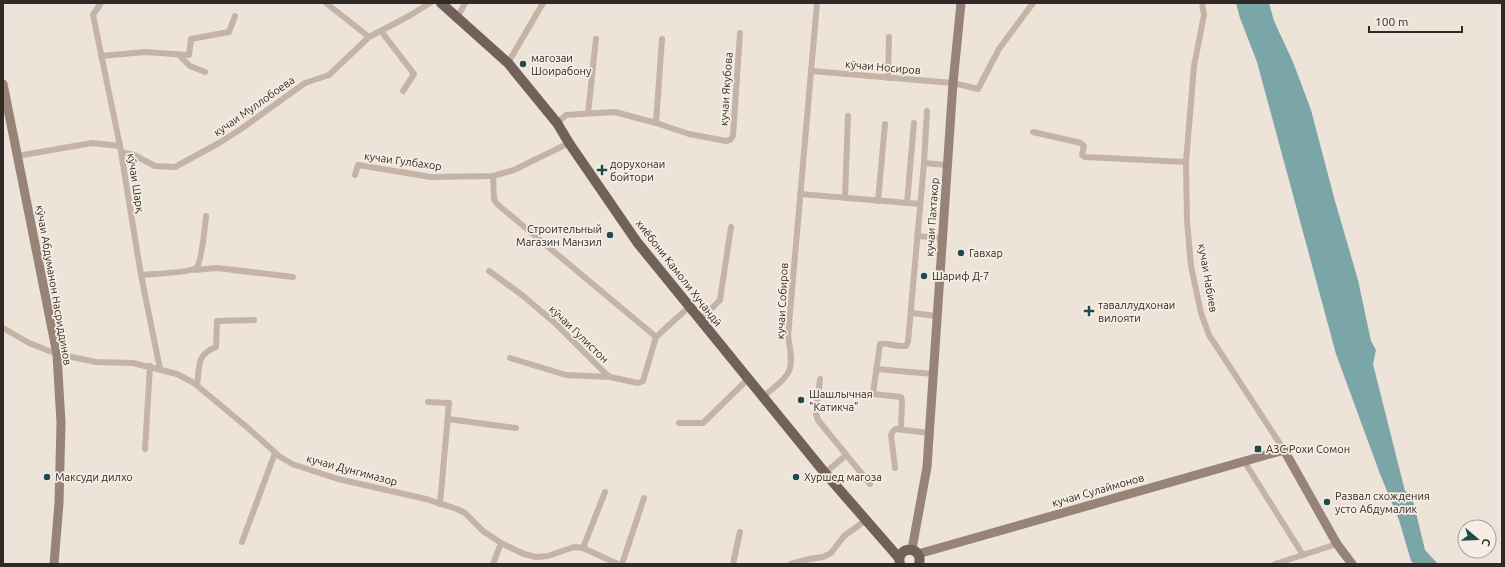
<svg xmlns="http://www.w3.org/2000/svg" width="1505" height="567" font-family="Ubuntu,sans-serif">
  <rect width="100%" height="100%" fill="#eee3d9"/>
  <!-- water -->
  <path fill="#7ba6a7" d="M1236 3H1269L1274 21 1293 62 1311 110 1335 201 1358 280 1371 341 1376 350 1373 364 1405 491 1412 496 1425 550 1438 564H1414L1411 561 1399 520 1380 474 1336 354 1257 62 1240 18Z"/>
  <g fill="none" stroke-linecap="round" stroke-linejoin="round">
    <!-- street -->
    <g stroke="#c4b3a6" stroke-width="6">
      <path d="M101 3 93 15 120 146 141 275 160 369"/>
      <path d="M326 3 369 37"/>
      <path d="M1202 3 1204 15 1194 66 1186 162 1187 221 1191 266 1201 313 1209 335 1284 450"/>
      <path d="M457 18 465 3"/>
      <path d="M381 31 414 74 403 91"/>
      <path d="M179 55 190 66 205 72"/>
      <path d="M101 56 145 52 189 55 191 39 229 32 235 16"/>
      <path d="M508 63 543 3"/>
      <path d="M811 71 953 83 978 89 999 49 1033 3"/>
      <path d="M888 78 889 37"/>
      <path d="M588 113 596 39"/>
      <path d="M557 123 566 115 615 112 656 123 689 134 726 141 730 140 733 136 740 33"/>
      <path d="M656 123 662 39"/>
      <path d="M1033 132 1081 143 1084 146 1082 155 1085 157 1186 162"/>
      <path d="M121 152 134 155 155 166 175 167 219 143 241 129 305 83 329 75 369 37 409 16 430 3"/>
      <path d="M17 156 92 143 120 146"/>
      <path d="M924 163 947 165"/>
      <path d="M355 175 358 165 431 177 493 176 514 170 569 143"/>
      <path d="M493 176 494 199 497 204 656 337 689 307"/>
      <path d="M800 194 920 204"/>
      <path d="M845 198 848 116"/>
      <path d="M878 201 885 124"/>
      <path d="M907 203 914 123"/>
      <path d="M917 236 942 238"/>
      <path d="M194 270 217 268 293 277"/>
      <path d="M489 271 522 295 555 323 605 373 610 377 638 383 643 381 656 337"/>
      <path d="M141 275C151 274 190 273 196 268 202 263 205 225 206 216"/>
      <path d="M911 313 937 316"/>
      <path d="M700 320 720 300 731 227"/>
      <path d="M3 328 29 343 57 354 96 362 133 363 177 374 194 383 249 429 279 456 292 464 338 479 426 499 457 509 465 513 483 531 501 543 524 554 536 557 548 556 574 547 583 548 618 564"/>
      <path d="M510 358 566 375 610 377"/>
      <path d="M876 369 933 374"/>
      <path d="M820 379 816 414 818 420 870 484"/>
      <path d="M197 385C200 365 196 355 216 347L217 321 254 320"/>
      <path d="M763 397C791 373 795 374 788 336L817 3"/>
      <path d="M428 402 449 403 440 504"/>
      <path d="M448 419 516 428"/>
      <path d="M679 423H703L748 379"/>
      <path d="M901 429 902 401 901 397 873 394 880 344C884 342 898 347 906 346L908 342 924 163 927 111"/>
      <path d="M145 449 150 366"/>
      <path d="M1244 461 1303 555"/>
      <path d="M895 468 891 435 893 431 896 429 929 433"/>
      <path d="M825 473 846 455"/>
      <path d="M242 542 275 453"/>
      <path d="M583 548 605 492"/>
      <path d="M493 564 501 543"/>
      <path d="M622 564 644 498"/>
      <path d="M733 564 740 532"/>
      <path d="M791 564 809 559 823 557 831 553 844 536 865 521"/>
      <path d="M1275 564 1337 544"/>
    </g>
    <!-- secondary -->
    <g stroke="#978378" stroke-width="9">
      <path d="M3 84 57 354 61 423 59 503 54 564"/>
      <path d="M912 549 927 467 953 83 961 3"/>
      <path d="M918 554 1284 450 1337 544 1352 564"/>
    </g>
    <!-- primary -->
    <g stroke="#726159" stroke-width="10">
      <path d="M441 3 508 63 557 123 569 143 637 242 825 473 899 558"/>
      <path d="M900 564C895 545 924 545 919 564"/>
    </g>
  </g>
  <!-- markers -->
  <g fill="#204b4e" stroke="#f6eee4" stroke-width="1.5">
    <circle cx="523" cy="64" r="4"/>
    <path d="M600 164h4v4h4v4h-4v4h-4v-4h-4v-4h4z"/>
    <circle cx="610" cy="235" r="4"/>
    <circle cx="961" cy="253" r="4"/>
    <circle cx="924" cy="276" r="4"/>
    <path d="M1087 305h4v4h4v4h-4v4h-4v-4h-4v-4h4z"/>
    <circle cx="801" cy="400" r="4"/>
    <rect x="1254" y="445" width="8" height="8" rx="2"/>
    <circle cx="47" cy="477" r="4"/>
    <circle cx="796" cy="477" r="4"/>
    <circle cx="1327" cy="502" r="4"/>
  </g>
  <g text-anchor="middle" dominant-baseline="central" stroke-width="3.5" stroke-linejoin="round" paint-order="stroke">
    <!-- poi labels -->
    <g font-size="11" fill="#312926" stroke="#f6eee4" text-anchor="start">
      <text x="531" y="58">магозаи<tspan x="531" dy="13">Шоирабону</tspan></text>
      <text x="610" y="164">дорухонаи<tspan x="610" dy="13">бойтори</tspan></text>
      <text x="602" y="229" text-anchor="end">Строительный<tspan x="602" dy="13">Магазин Манзил</tspan></text>
      <text x="969" y="253">Гавхар</text>
      <text x="932" y="276">Шариф Д-7</text>
      <text x="1098" y="305">таваллудхонаи<tspan x="1098" dy="13">вилояти</tspan></text>
      <text x="809" y="394">Шашлычная<tspan x="809" dy="13">"Катикча"</tspan></text>
      <text x="1266" y="449">АЗС Рохи Сомон</text>
      <text x="55" y="477">Максуди дилхо</text>
      <text x="804" y="477">Хуршед магоза</text>
      <text x="1335" y="496">Развал схождения<tspan x="1335" dy="13">усто Абдумалик</tspan></text>
    </g>
    <!-- street labels -->
    <g font-size="11" fill="#312926" stroke="#f6eee4">
      <text transform="translate(883 67) rotate(5)">кӯчаи Носиров</text>
      <text transform="translate(726 89) rotate(-86)">кучаи Якубова</text>
      <text transform="translate(254 106) rotate(-35)">кучаи Муллобоева</text>
      <text transform="translate(403 161) rotate(8)">кучаи Гулбахор</text>
      <text transform="translate(136 183) rotate(81)">кӯчаи Шарқ</text>
      <text transform="translate(932 217) rotate(-86)">кучаи Пахтакор</text>
      <text transform="translate(679 273) rotate(52)">хиёбони Камоли Хуҷандӣ</text>
      <text transform="translate(1208 278) rotate(80)">кучаи Набиев</text>
      <text transform="translate(54 285) rotate(80)">кӯчаи Абдуманон Насриддинов</text>
      <text transform="translate(782 301) rotate(-87)">кучаи Собиров</text>
      <text transform="translate(579 334) rotate(44)">кӯчаи Гулистон</text>
      <text transform="translate(352 470) rotate(15)">кучаи Дунгимазор</text>
      <text transform="translate(1098 490) rotate(-16)">кучаи Сулаймонов</text>
    </g>
  </g>
  <!-- border -->
  <rect width="1505" height="567" fill="none" stroke="#312926" stroke-width="8"/>
  <!-- north arrow -->
  <g transform="translate(1477 539) rotate(109)"><circle r="19" fill="#f6eee4" stroke="#a79f98"/>
  <path d="M0-3L7 15L0 10L-7 15Z" fill="#204b4e"/>
  <text y="-6" font-size="11" font-weight="bold" text-anchor="middle" fill="#312926">С</text>
  </g>
  <!-- scale -->
  <path d="M1369 26v6h93v-6" fill="none" stroke="#312926" stroke-width="2"/>
  <text x="1375" y="26" font-size="12" fill="#312926" stroke="#f6eee4" stroke-width="3" paint-order="stroke">100 m</text>
</svg>
